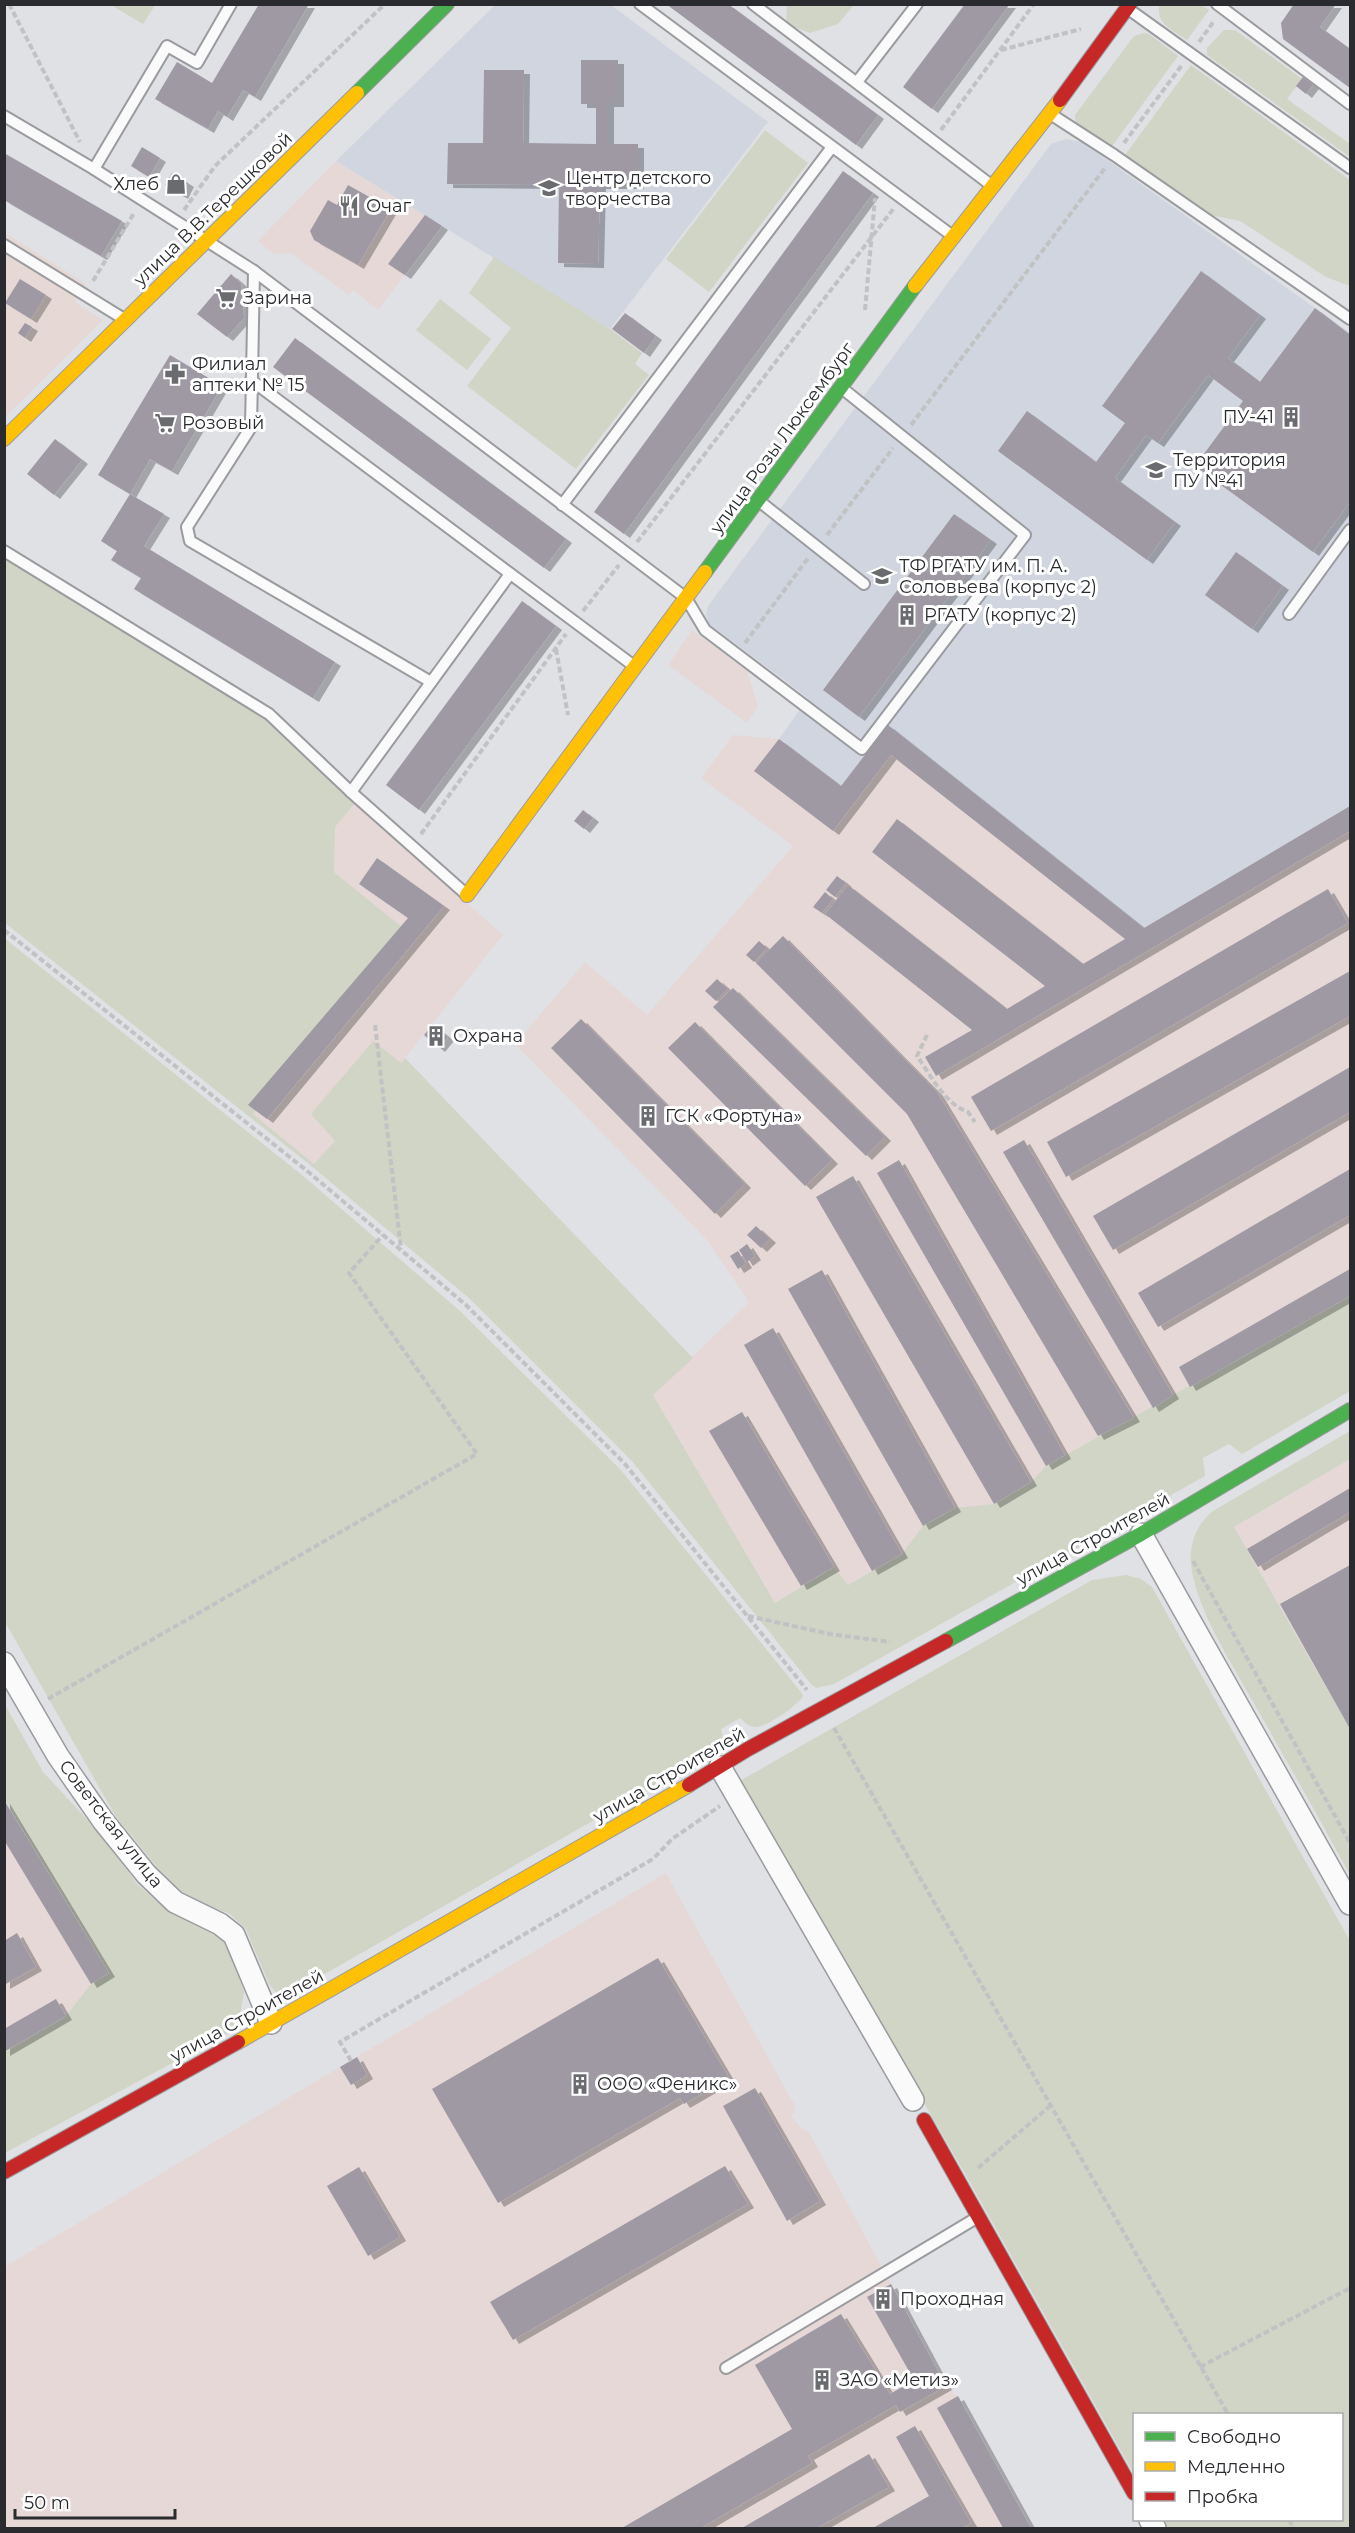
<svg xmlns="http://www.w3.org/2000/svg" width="1355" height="2533" font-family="Montserrat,sans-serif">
  <defs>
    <filter id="shadow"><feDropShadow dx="6" dy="4" stdDeviation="0" flood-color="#0004"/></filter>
  </defs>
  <rect width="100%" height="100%" fill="#e0e1e5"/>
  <!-- commercial -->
  <path fill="#e5d8d5" d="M5 233 86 284 75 302 103 320 5 417Z"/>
  <!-- industrial -->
  <g fill="#e6d8d7">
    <path d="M336 161 442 226 378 310 353 290 349 295 291 253 274 254 258 241Z"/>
    <path d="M692 630 747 671 758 706 747 723 668 665Z"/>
    <path d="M888 725 1144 928 1350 806V1296L1046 1466 1031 1482 994 1504 955 1509 923 1526 902 1554 847 1585 834 1567 775 1603 653 1395 749 1302 707 1240 515 1044 585 962 647 1015 793 846 701 778 733 735 779 739 841 786Z"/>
    <path d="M355 803 503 935 401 1063 312 1114 335 1141 314 1164 253 1114 408 932 334 872 335 827Z"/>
    <path d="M1350 1459V1729L1234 1527Z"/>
    <path d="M4 1800 109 1973 91 1984 66 2016 4 2052Z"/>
    <path d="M666 1873 795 2106 792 2116 799 2126 810 2134 946 2386 958 2397 1031 2528H5L4 2267Z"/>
  </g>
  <!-- built -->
  <g fill="#d1d5df">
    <path d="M495 5H611L768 122 610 329 336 161Z"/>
    <path d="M1066 139 1082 142 1350 333V806L1144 928 888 726 841 786 779 739 808 698 709 624 706 614 708 606 1051 144Z"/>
  </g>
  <!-- green -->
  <g fill="#d0d5c5">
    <path d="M1160 4 1201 5 1209 10 1187 40C1174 31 1154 23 1160 4Z"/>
    <path d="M111 5H155L143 24Z"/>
    <path d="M787 5H854L838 24 810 33 786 24Z"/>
    <path d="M1224 30H1235L1302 79 1287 99 1350 144V157L1207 55V48Z"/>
    <path d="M1144 33 1149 34 1178 56 1112 146 1076 124 1075 115 1134 36Z"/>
    <path d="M1191 65 1350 180V286L1326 277 1240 221 1210 215 1125 155Z"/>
    <path d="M765 130 808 163 709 292 666 259Z"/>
    <path d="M494 257 610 329 642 353 635 364 649 375 576 469 467 386 511 328 469 293Z"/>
    <path d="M440 299 491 339 467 370 416 330Z"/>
    <path d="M4 558 264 718 355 803 335 827 334 872 408 932 253 1114 314 1164 335 1141 311 1114 373 1041 401 1063 405 1058 693 1358 653 1395 775 1603 834 1567 848 1585 902 1554 923 1526 955 1508 994 1504 1031 1482 1046 1466 1350 1296V1391L1242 1454 1229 1444 1203 1458 1205 1476 834 1684 816 1688 811 1684 631 1460 470 1299 309 1164 5 923Z"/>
    <path d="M4 938 302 1175 460 1311 620 1469 801 1692 803 1696C797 1706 767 1727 755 1727 749 1727 744 1722 740 1718L721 1729 724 1743 717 1750 288 1995 277 1994 269 1984 246 1929 230 1914 206 1905 181 1891 156 1866 116 1817 5 1622Z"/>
    <path d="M1350 1431V1459L1234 1527 1350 1729V1875C1318 1816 1285 1758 1252 1700 1231 1662 1202 1618 1193 1576 1187 1551 1193 1527 1213 1511Z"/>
    <path d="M1126 1575 1141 1579 1152 1587 1350 1941V2528H1164L1159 2520H1342V2414H1134V2474L964 2172 738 1782 1092 1580Z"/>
    <path d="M4 1703 43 1772 95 1828 138 1885 169 1912 218 1937 227 1944 234 1956 244 1993 239 2020 232 2031 5 2153V2052L66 2016 91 1984 109 1973 5 1800Z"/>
  </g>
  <!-- building -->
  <g fill="#9f99a3" filter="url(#shadow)">
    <path d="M259 4H309L255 97 243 90 227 117 218 111 208 129 155 99 177 62 212 83Z"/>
    <path d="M666 4H728L878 115 856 145Z"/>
    <path d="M965 4H1010L932 109 903 87Z"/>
    <path d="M1294 4H1336L1320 27 1350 49V88L1283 39 1281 23Z"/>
    <path d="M581 60H618V103H608V144H638V185H600L598 264 558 263 559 185 447 184 448 143H483L484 70H524L523 143 596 144V104H581Z"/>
    <path d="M1303 77 1313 85 1306 94 1296 86Z"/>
    <path d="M142 147 160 158 149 177 131 166Z"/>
    <path d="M4 153 122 221 101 256 4 200Z"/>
    <path d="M843 171 873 193 624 534 594 512Z"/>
    <path d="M172 173 188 183 182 195 165 185Z"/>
    <path d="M348 185 391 209 358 265 314 240 310 231 328 200 337 205Z"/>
    <path d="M425 215 442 226 405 275 388 264Z"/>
    <path d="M1201 271 1260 315 1228 358 1260 382 1315 308 1350 335V502L1313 552 1195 466 1243 401 1208 375 1158 443 1146 435 1115 478 1175 522 1147 560 998 451 1027 411 1096 462 1125 423 1102 406Z"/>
    <path d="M231 274 241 283 244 318 227 337 197 314Z"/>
    <path d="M20 279 46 295 31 319 5 303Z"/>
    <path d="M625 313 656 336 644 353 612 329Z"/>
    <path d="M25 323 32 327 25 338 18 333Z"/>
    <path d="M295 338 566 539 544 568 273 367Z"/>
    <path d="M170 355 222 386 172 471 150 459 130 494 98 475Z"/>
    <path d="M55 439 82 460 54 495 27 474Z"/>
    <path d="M130 494 164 514 144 546 335 662 313 698 134 589 141 578 111 560 117 551 101 541Z"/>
    <path d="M954 514 991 540 859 717 823 690Z"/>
    <path d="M1236 552 1283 586 1252 629 1205 595Z"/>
    <path d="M522 601 556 626 419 810 386 785Z"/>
    <path d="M888 725 1144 928 1350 806V831L936 1076 925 1057 972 1030 825 914 848 885 1007 1009 1045 986 872 852 897 819 1083 964 1125 939 891 755 833 831 754 771 779 739 841 786Z"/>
    <path d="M583 810 593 818 584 829 574 821Z"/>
    <path d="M377 858 444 906 267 1119 248 1105 408 918 359 884Z"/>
    <path d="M837 876 846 883 835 897 826 890Z"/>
    <path d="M1328 889 1348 923 991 1131 971 1097Z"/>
    <path d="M825 892 833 899 822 913 813 907Z"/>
    <path d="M783 936 937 1092 1134 1418 1098 1436 907 1114 756 963Z"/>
    <path d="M759 941 767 948 754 962 746 955Z"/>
    <path d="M1350 971V1016L1066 1177 1047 1142Z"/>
    <path d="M717 979 728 989 716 1001 705 991Z"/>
    <path d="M733 988 885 1137 866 1156 713 1007Z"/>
    <path d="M581 1019 745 1184 715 1214 551 1048Z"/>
    <path d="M695 1022 832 1160 805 1186 668 1048Z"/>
    <path d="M433 1024 448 1037 439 1048 424 1035Z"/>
    <path d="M1350 1067V1112L1113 1250 1093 1216Z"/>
    <path d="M1024 1140 1173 1395 1153 1408 1003 1152Z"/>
    <path d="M899 1160 1065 1455 1046 1466 877 1173Z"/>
    <path d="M1350 1169V1215L1158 1327 1138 1293Z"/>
    <path d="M853 1176 1031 1482 994 1504 816 1197Z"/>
    <path d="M756 1226 770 1239 761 1248 747 1235Z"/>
    <path d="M747 1244 755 1256 747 1262 739 1250Z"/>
    <path d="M738 1251 746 1264 738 1269 730 1256Z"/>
    <path d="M1350 1269V1296L1190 1387 1179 1367Z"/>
    <path d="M822 1270 955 1508 923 1526 788 1289Z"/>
    <path d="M773 1328 902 1554 872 1571 744 1345Z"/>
    <path d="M742 1412 834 1567 801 1586 709 1431Z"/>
    <path d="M1350 1488V1512L1258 1567 1247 1549Z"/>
    <path d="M1350 1565V1729L1280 1604Z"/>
    <path d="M4 1800 109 1973 91 1984 4 1840Z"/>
    <path d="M17 1933 36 1967 4 1985V1941Z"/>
    <path d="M658 1958 729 2078 684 2104 680 2098 498 2203 432 2089Z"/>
    <path d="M56 1999 66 2016 4 2052V2029Z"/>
    <path d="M357 2057 367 2075 351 2085 340 2067Z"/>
    <path d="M755 2088 820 2201 787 2221 723 2106Z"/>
    <path d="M725 2166 748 2204 513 2340 490 2302Z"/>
    <path d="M359 2167 400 2237 368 2256 327 2186Z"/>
    <path d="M891 2284 946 2386 900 2412 896 2405 808 2456 812 2463 701 2528H622L792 2429 755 2365 841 2314 890 2394 914 2380 867 2297Z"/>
    <path d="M958 2396 1031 2528H1003L937 2408Z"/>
    <path d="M915 2426 971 2523 962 2528H873L929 2496 896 2437Z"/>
    <path d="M869 2454 889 2487 817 2528H742Z"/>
  </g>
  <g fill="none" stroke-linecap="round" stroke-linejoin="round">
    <!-- lane casing -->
    <g stroke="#9a9b9e" stroke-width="14">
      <g id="lane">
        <path d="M640 4 950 234"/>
        <path d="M753 4 991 185"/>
        <path d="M1217 4 1350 104"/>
        <path d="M1127 8 1350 168"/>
        <path d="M857 82 917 4"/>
        <path d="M1052 115 1114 155 1350 319"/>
        <path d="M4 116 94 169 254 271 686 598 705 630 862 749 1025 535 843 389"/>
        <path d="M94 169 167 46 197 63 231 4"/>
        <path d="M4 245 124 319"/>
        <path d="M254 271 251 427 187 527 190 541 431 682"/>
        <path d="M251 380 634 666"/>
        <path d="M759 501 864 584"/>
        <path d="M562 505 832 147"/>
        <path d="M4 551 269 714 351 792 467 895"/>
        <path d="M1289 614 1350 530"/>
        <path d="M351 792 510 574"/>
        <path d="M726 2368 978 2217"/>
      </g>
    </g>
    <!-- street casing -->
    <g stroke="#9a9b9e" stroke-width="24">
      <g id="street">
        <path d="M1141 1534 1350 1904"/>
        <path d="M4 1663 58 1756 104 1822 146 1874 175 1902 220 1924 234 1935 271 2023"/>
        <path d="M720 1767 913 2100"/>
        <path d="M1150 2520 1155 2528"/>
      </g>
    </g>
    <!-- fast casing -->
    <g stroke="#9a9b9e" stroke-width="16">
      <g id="fast">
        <path d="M357 93 447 4"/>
        <path d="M705 572 915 286"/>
        <path d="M946 1641 1141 1534 1350 1410"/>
      </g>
    </g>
    <!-- slow casing -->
    <g stroke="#9a9b9e" stroke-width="16">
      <g id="slow">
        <path d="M915 286 1060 100"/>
        <path d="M4 439 357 93"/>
        <path d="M467 895 705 572"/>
        <path d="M238 2042 689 1785"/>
      </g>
    </g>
    <!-- jam casing -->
    <g stroke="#9a9b9e" stroke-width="16">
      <g id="jam">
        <path d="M1060 100 1130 4"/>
        <path d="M689 1785 748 1749 946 1641"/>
        <path d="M924 2120 1134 2493"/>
        <path d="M4 2172 238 2042"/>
      </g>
    </g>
    <!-- path -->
    <g stroke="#c2c2c4" stroke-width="4" stroke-dasharray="6 3" stroke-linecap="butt">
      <path d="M9 4 80 142"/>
      <path d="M1199 42 1214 21"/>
      <path d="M1001 50 1081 29"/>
      <path d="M941 130 1034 4"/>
      <path d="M1124 143 1182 65"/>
      <path d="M184 210 215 166 385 4"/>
      <path d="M93 281 134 213"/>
      <path d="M865 310 875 198"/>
      <path d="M911 425 1105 168"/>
      <path d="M827 535 893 448"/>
      <path d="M637 542 894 208"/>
      <path d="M583 611 619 565"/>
      <path d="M745 643 809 557"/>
      <path d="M556 649 568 715"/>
      <path d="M421 834 566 634"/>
      <path d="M4 930 306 1170 466 1305 625 1464 807 1690"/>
      <path d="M375 1025 401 1249"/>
      <path d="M927 1035 917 1056C931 1076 945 1104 968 1112L975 1122"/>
      <path d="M1193 1561 1350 1843"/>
      <path d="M748 1616 830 1634 890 1642"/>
      <path d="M48 1699 477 1454 349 1273 383 1235"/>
      <path d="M834 1728 1228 2414"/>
      <path d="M351 2061 340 2042 653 1859 672 1839 720 1806"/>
      <path d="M978 2168 1050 2106"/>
      <path d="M1200 2367 1350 2288"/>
      <path d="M1289 2520 1294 2528"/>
    </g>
    <!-- lane -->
    <use href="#lane" stroke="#fafafb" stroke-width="10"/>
    <!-- street -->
    <use href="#street" stroke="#fafafb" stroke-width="21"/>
    <!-- fast -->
    <use href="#fast" stroke="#4caf50" stroke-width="14"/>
    <!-- slow -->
    <use href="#slow" stroke="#ffc107" stroke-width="14"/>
    <!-- jam -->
    <use href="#jam" stroke="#c62828" stroke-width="14"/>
  </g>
  <!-- icons -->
  <defs>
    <g id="shop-bare" transform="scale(1.62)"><path d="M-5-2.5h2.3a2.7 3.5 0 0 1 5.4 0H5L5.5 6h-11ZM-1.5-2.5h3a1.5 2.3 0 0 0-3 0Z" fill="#696b6e" stroke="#fff" stroke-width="2.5" paint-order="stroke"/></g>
    <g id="school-bare" transform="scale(1.62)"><path d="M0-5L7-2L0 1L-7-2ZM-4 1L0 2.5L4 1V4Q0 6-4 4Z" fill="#696b6e" stroke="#fff" stroke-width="2.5" paint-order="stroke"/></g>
    <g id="restaurant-bare" transform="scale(1.62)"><path d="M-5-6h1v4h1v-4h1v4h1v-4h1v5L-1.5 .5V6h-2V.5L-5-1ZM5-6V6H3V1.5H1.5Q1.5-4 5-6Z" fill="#696b6e" stroke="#fff" stroke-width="2.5" paint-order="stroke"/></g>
    <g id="supermarket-bare" transform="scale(1.62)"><path d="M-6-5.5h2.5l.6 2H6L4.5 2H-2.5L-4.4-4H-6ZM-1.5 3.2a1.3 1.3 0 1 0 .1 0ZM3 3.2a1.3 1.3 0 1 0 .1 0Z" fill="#696b6e" stroke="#fff" stroke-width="2.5" paint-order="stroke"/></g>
    <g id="pharmacy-bare" transform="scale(1.62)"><path d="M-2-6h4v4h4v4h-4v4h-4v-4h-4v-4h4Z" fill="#696b6e" stroke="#fff" stroke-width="2.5" paint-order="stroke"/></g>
    <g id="building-bare" transform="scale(1.62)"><path d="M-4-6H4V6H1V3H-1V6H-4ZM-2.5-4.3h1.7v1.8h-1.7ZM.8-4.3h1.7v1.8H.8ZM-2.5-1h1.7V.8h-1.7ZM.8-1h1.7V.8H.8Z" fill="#696b6e" stroke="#fff" stroke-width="2.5" paint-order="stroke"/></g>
    <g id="university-bare" transform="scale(1.62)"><path d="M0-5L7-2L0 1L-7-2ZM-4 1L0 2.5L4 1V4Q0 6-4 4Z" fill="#696b6e" stroke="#fff" stroke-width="2.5" paint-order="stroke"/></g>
  </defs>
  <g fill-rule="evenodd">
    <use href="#shop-bare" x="176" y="184"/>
    <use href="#school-bare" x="549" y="188"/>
    <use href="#restaurant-bare" x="349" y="206"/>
    <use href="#supermarket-bare" x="226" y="298"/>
    <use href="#pharmacy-bare" x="175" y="374"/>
    <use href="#building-bare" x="1291" y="417"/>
    <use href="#supermarket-bare" x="165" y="423"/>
    <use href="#university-bare" x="1156" y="470"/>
    <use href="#university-bare" x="882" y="576"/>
    <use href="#building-bare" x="907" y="615"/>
    <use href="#building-bare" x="436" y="1036"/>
    <use href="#building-bare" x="648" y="1116"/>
    <use href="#building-bare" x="580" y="2084"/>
    <use href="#building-bare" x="883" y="2299"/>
    <use href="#building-bare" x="822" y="2380"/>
  </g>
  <g text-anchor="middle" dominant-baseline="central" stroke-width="6" stroke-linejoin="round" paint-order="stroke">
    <!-- poi labels -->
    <g font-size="18" fill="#292b2e" stroke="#fff" text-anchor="start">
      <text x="566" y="178">Центр детского<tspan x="566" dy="21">творчества</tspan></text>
      <text x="159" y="184" text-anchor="end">Хлеб</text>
      <text x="366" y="206">Очаг</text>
      <text x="243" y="298">Зарина</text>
      <text x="192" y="364">Филиал<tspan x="192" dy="21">аптеки № 15</tspan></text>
      <text x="1274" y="417" text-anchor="end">ПУ-41</text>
      <text x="182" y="423">Розовый</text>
      <text x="1173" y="460">Территория<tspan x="1173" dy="21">ПУ №41</tspan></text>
      <text x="899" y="566">ТФ РГАТУ им. П. А.<tspan x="899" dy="21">Соловьева (корпус 2)</tspan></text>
      <text x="924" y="615">РГАТУ (корпус 2)</text>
      <text x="453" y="1036">Охрана</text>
      <text x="665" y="1116">ГСК «Фортуна»</text>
      <text x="597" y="2084">ООО «Феникс»</text>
      <text x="900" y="2299">Проходная</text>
      <text x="839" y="2380">ЗАО «Метиз»</text>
    </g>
    <!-- street labels -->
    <g font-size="18" fill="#292b2e" stroke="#fff">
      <text transform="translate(213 209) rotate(-44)">улица В.В.Терешковой</text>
      <text transform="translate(782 438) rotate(-54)">улица Розы Люксембург</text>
      <text transform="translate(1093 1539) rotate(-29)">улица Строителей</text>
      <text transform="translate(669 1775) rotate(-30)">улица Строителей</text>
      <text transform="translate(111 1824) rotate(52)">Советская улица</text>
      <text transform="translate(247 2016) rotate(-29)">улица Строителей</text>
    </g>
  </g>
  <!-- border -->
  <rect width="1355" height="2533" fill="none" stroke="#292b2e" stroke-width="12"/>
  <!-- legend -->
  <rect x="1133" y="2413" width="210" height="108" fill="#ffffff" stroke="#a9aaab" stroke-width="1.5"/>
  <rect x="1145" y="2432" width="30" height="9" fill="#4caf50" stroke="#a9aaab" stroke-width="1.5"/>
  <text x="1187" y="2443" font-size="18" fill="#292b2e">Свободно</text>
  <rect x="1145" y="2462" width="30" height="9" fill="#ffc107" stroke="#a9aaab" stroke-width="1.5"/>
  <text x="1187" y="2473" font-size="18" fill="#292b2e">Медленно</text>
  <rect x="1145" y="2492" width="30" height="9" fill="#c62828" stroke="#a9aaab" stroke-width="1.5"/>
  <text x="1187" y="2503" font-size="18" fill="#292b2e">Пробка</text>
  <!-- scale -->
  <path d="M15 2509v9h160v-9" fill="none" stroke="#292b2e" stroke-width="3"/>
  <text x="24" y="2509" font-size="18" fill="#292b2e" stroke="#ffffff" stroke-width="4.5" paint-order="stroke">50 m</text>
</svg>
